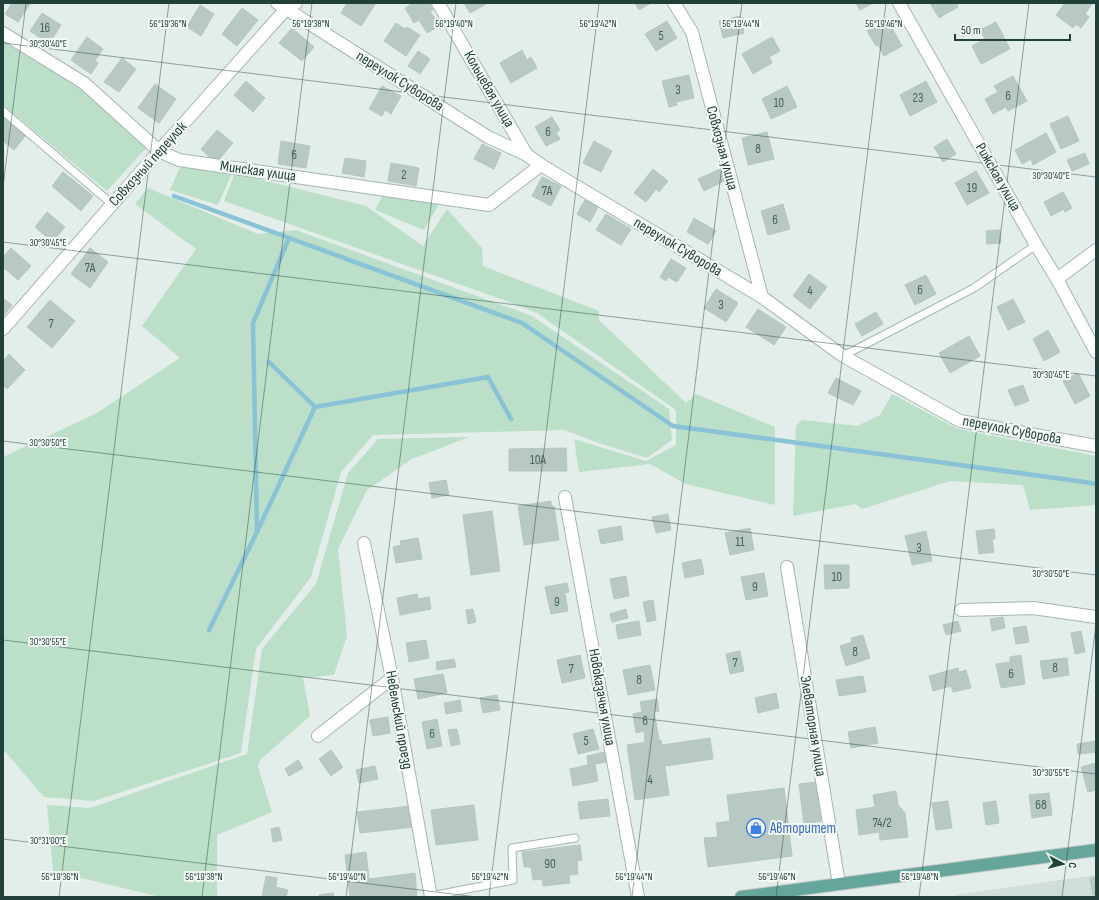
<svg xmlns="http://www.w3.org/2000/svg" width="1099" height="900" font-family="'Sofia Sans Condensed',sans-serif">
  <rect width="100%" height="100%" fill="#e3edea"/>
  <!-- built -->
  <path fill="#d1ddd9" d="M1096 875V897H956L955 895Z"/>
  <!-- green -->
  <g fill="#bbdfc8">
    <path d="M3 41 80 88 147 147 107 191 3 105Z"/>
    <path d="M181 165 232 173 218 205 170 190Z"/>
    <path d="M235 173 366 206 423 246 447 209 482 248 483 266 599 311V320L686 403 696 394 775 427V505L686 484 650 464 579 472 574 439 646 461 676 445V410L537 313 501 299 224 201Z"/>
    <path d="M148 188 258 234 296 230 532 316 669 409 672 440 647 458 599 443 564 430 373 435 341 472 311 577 256 649 241 753 94 801 44 797 3 749V457L97 413 180 358 142 326 196 249 135 204Z"/>
    <path d="M383 195 439 204 424 230 375 210Z"/>
    <path d="M892 394 958 429 1096 456V505L1030 510 1023 485 950 481 862 509 855 504 793 516 796 426 802 420 857 426 880 415Z"/>
    <path d="M469 437 412 459 367 490 338 549 347 636 334 675 303 678 310 716 260 760 258 767 272 812 217 835V897H160L53 871 47 805 90 808 247 754 262 649 316 584 348 473 378 439Z"/>
  </g>
  <g fill="none" stroke-linecap="round" stroke-linejoin="round">
    <!-- stream -->
    <g stroke="#89c3d5" stroke-width="4.5">
      <path d="M174 196 522 323 673 426 1085 482 1096 484"/>
      <path d="M269 362 315 407"/>
      <path d="M257 531 253 323 289 238"/>
      <path d="M209 630 257 532 315 407 488 377 511 419"/>
    </g>
  </g>
  <!-- building -->
  <g fill="#b8c8c3" stroke="#b5c7c1">
    <path d="M12 3H31L18 22 5 14Z"/>
    <path d="M347 3H376L361 26 341 13Z"/>
    <path d="M414 3H429L433 10 430 11 439 26 427 33 419 20 414 23 405 8Z"/>
    <path d="M464 3H485L486 4 470 13Z"/>
    <path d="M635 3H651L639 10Z"/>
    <path d="M856 3H873L860 10Z"/>
    <path d="M930 3H956L958 7 939 18Z"/>
    <path d="M1065 3H1090L1092 4 1085 14 1089 17 1081 28 1076 24 1073 28 1056 15Z"/>
    <path d="M200 5 214 14 201 36 187 27Z"/>
    <path d="M242 8 258 20 237 46 222 34Z"/>
    <path d="M42 13 61 25 49 44 30 31Z"/>
    <path d="M740 16 744 33 723 38 719 21Z"/>
    <path d="M887 19 902 46 884 56 878 45 876 46 867 31Z"/>
    <path d="M667 21 677 38 656 51 645 34Z"/>
    <path d="M996 22 1010 49 981 64 972 46 985 39 980 30Z"/>
    <path d="M396 23 405 29 407 27 420 35 406 56 384 41Z"/>
    <path d="M292 28 314 47 302 61 279 43Z"/>
    <path d="M87 37 103 49 95 61 98 63 91 74 71 60Z"/>
    <path d="M772 37 780 51 769 57 772 63 753 74 742 54Z"/>
    <path d="M522 50 527 60 531 57 537 68 511 83 500 63Z"/>
    <path d="M418 51 430 59 420 74 408 66Z"/>
    <path d="M122 58 136 69 119 92 104 82Z"/>
    <path d="M689 75 694 98 676 102 677 105 669 107 662 81Z"/>
    <path d="M1013 76 1027 101 1008 111 1006 107 993 114 985 99 998 92 994 86Z"/>
    <path d="M246 81 265 98 253 112 234 95Z"/>
    <path d="M926 81 937 102 910 116 900 95Z"/>
    <path d="M155 84 176 99 159 123 138 108Z"/>
    <path d="M382 86 401 96 391 114 385 110 382 116 369 109Z"/>
    <path d="M787 86 797 107 771 119 762 99Z"/>
    <path d="M1068 116 1079 141 1061 149 1050 124Z"/>
    <path d="M552 117 560 130 556 133 560 139 546 146 535 127Z"/>
    <path d="M4 118 26 135 14 150 3 141V119Z"/>
    <path d="M217 130 233 143 216 163 201 149Z"/>
    <path d="M767 132 774 159 748 165 742 138Z"/>
    <path d="M1046 133 1056 152 1033 165 1031 159 1022 164 1015 150Z"/>
    <path d="M947 139 956 154 943 162 934 147Z"/>
    <path d="M281 141 310 146 306 168 278 164Z"/>
    <path d="M594 141 612 151 601 172 583 163Z"/>
    <path d="M482 144 501 153 494 169 474 159Z"/>
    <path d="M1085 153 1089 164 1072 171 1067 160Z"/>
    <path d="M345 158 366 161 364 177 342 173Z"/>
    <path d="M391 163 419 168 416 186 388 181Z"/>
    <path d="M653 169 668 181 659 192 656 189 646 202 634 193Z"/>
    <path d="M720 169 726 180 704 191 698 179Z"/>
    <path d="M976 171 989 193 967 205 955 183Z"/>
    <path d="M63 172 93 196 81 211 52 186Z"/>
    <path d="M542 177 561 186 551 206 532 196Z"/>
    <path d="M1063 192 1072 208 1065 212 1064 209 1051 216 1044 202Z"/>
    <path d="M585 200 598 207 590 222 577 214Z"/>
    <path d="M783 204 790 229 768 235 761 211Z"/>
    <path d="M47 212 65 227 52 242 35 227Z"/>
    <path d="M606 214 631 229 621 245 596 230Z"/>
    <path d="M694 218 716 231 708 244 687 232Z"/>
    <path d="M1000 230 1001 243 987 244 986 231Z"/>
    <path d="M11 248 31 266 18 280 3 267V257Z"/>
    <path d="M90 248 108 262 90 288 71 274Z"/>
    <path d="M671 259 686 268 677 282 668 277 666 281 660 277Z"/>
    <path d="M809 274 827 287 810 309 793 296Z"/>
    <path d="M926 275 936 294 915 305 905 285Z"/>
    <path d="M716 289 738 303 726 322 704 308Z"/>
    <path d="M3 298 12 305 3 316Z"/>
    <path d="M1013 299 1025 322 1008 330 997 307Z"/>
    <path d="M50 300 75 321 52 348 27 327Z"/>
    <path d="M758 309 786 327 774 345 746 327Z"/>
    <path d="M876 312 883 324 862 336 855 324Z"/>
    <path d="M1048 330 1060 352 1044 361 1033 339Z"/>
    <path d="M969 336 980 356 950 373 939 353Z"/>
    <path d="M9 354 25 370 7 389 3 385V361Z"/>
    <path d="M1078 373 1090 396 1075 404 1063 381Z"/>
    <path d="M836 378 861 391 853 405 828 393Z"/>
    <path d="M1023 385 1029 401 1015 406 1008 390Z"/>
    <path d="M566 448 567 471H509V449Z"/>
    <path d="M446 480 449 495 432 498 429 483Z"/>
    <path d="M551 501V506H554L559 540 524 545 518 506Z"/>
    <path d="M492 511 500 571 471 575 463 515Z"/>
    <path d="M668 514 671 530 656 533 652 517Z"/>
    <path d="M621 526 623 540 601 544 598 530Z"/>
    <path d="M750 528 754 550 730 555 725 533Z"/>
    <path d="M994 529 995 539H992L994 552 979 554 976 531Z"/>
    <path d="M926 531 932 561 912 565 905 536Z"/>
    <path d="M418 538 422 559 396 563 393 547 401 545 400 541Z"/>
    <path d="M701 559 704 574 685 578 682 563Z"/>
    <path d="M824 565H849V588L825 589Z"/>
    <path d="M764 573 768 596 746 600 741 577Z"/>
    <path d="M626 576 629 596 614 599 610 579Z"/>
    <path d="M567 583 569 592 565 593 568 611 551 614 545 587Z"/>
    <path d="M417 594 418 599 429 597 431 609 400 615 397 598Z"/>
    <path d="M653 600 656 620 647 622 643 602Z"/>
    <path d="M473 609 476 622 468 624 466 610Z"/>
    <path d="M626 609 628 618 612 622 610 614Z"/>
    <path d="M1003 617 1005 628 992 631 990 619Z"/>
    <path d="M639 621 641 635 618 639 616 625Z"/>
    <path d="M958 621 961 631 946 635 943 625Z"/>
    <path d="M1026 626 1029 642 1016 644 1013 628Z"/>
    <path d="M1081 631 1085 652 1075 654 1071 633Z"/>
    <path d="M863 635 870 658 846 666 840 646 852 642 851 638Z"/>
    <path d="M426 640 429 658 409 662 406 643Z"/>
    <path d="M740 651 744 671 730 674 726 654Z"/>
    <path d="M580 655 585 678 562 683 557 660Z"/>
    <path d="M1021 655 1025 684 1001 688 996 664 1010 662V657Z"/>
    <path d="M1067 658 1069 675 1043 679 1040 661Z"/>
    <path d="M454 659 456 667 437 670 436 662Z"/>
    <path d="M650 665 655 690 628 695 623 670Z"/>
    <path d="M958 668 959 672 966 670 971 688 953 692 951 686 933 691 929 676Z"/>
    <path d="M443 674 447 693 418 699 414 679Z"/>
    <path d="M863 676 866 692 839 696 836 680Z"/>
    <path d="M776 693 779 708 758 713 755 698Z"/>
    <path d="M497 695 500 710 483 713 480 698Z"/>
    <path d="M657 699 659 711 654 712 659 739 645 742 644 731 636 733 633 714 642 712 640 702Z"/>
    <path d="M460 700 462 711 446 714 444 703Z"/>
    <path d="M388 717 390 733 373 736 370 720Z"/>
    <path d="M437 719 442 746 427 749 422 722Z"/>
    <path d="M875 727 878 743 851 748 848 732Z"/>
    <path d="M457 729 460 744 451 746 448 730Z"/>
    <path d="M593 729 599 749 578 754 573 734Z"/>
    <path d="M710 738 713 759 665 766 669 795 635 800 627 745 661 740 662 745Z"/>
    <path d="M1096 741V752L1078 754 1077 744Z"/>
    <path d="M331 750 343 767 331 776 319 759Z"/>
    <path d="M604 752 606 762 595 764 598 781 573 786 570 769 588 765 587 756Z"/>
    <path d="M298 760 303 768 289 776 285 769Z"/>
    <path d="M1096 763V790L1088 792 1081 767Z"/>
    <path d="M375 766 378 779 359 783 356 770Z"/>
    <path d="M815 782 821 821 804 824 799 784Z"/>
    <path d="M784 788 792 856 708 867 704 838 718 837 716 823 730 821 727 795Z"/>
    <path d="M896 791 898 805 905 813 908 837 880 840 879 832 859 835 856 810 875 807 873 795Z"/>
    <path d="M1049 793 1052 815 1032 818 1029 795Z"/>
    <path d="M608 799 610 816 580 819 578 802Z"/>
    <path d="M948 801 952 828 936 830 932 803Z"/>
    <path d="M996 801 999 823 986 825 983 803Z"/>
    <path d="M474 805 478 840 436 845 431 810Z"/>
    <path d="M411 806 414 827 360 833 357 812Z"/>
    <path d="M279 827 282 840 273 842 271 829Z"/>
    <path d="M580 845 582 860 577 861 578 874 569 875 570 883 543 886 542 879 533 880 531 867H524L522 852Z"/>
    <path d="M366 852 369 879 415 873 417 897H350L345 855Z"/>
    <path d="M266 876 277 878 276 887 288 890 286 897H262Z"/>
    <path d="M1096 877V894L1093 895 1090 878Z"/>
    <path d="M333 893 334 897H319V895Z"/>
  </g>
  <g fill="none" stroke-linecap="round" stroke-linejoin="round">
    <!-- lane casing -->
    <g stroke="#a5b6b2" stroke-width="9">
      <g id="lane">
        <path d="M3 111 112 204"/>
        <path d="M843 356 974 288 1036 245"/>
        <path d="M431 896 513 880 512 848 575 838"/>
      </g>
    </g>
    <!-- street casing -->
    <g stroke="#a5b6b2" stroke-width="14">
      <g id="street">
        <path d="M277 3 488 137 527 155 541 165 762 297 843 356 960 421 1096 446"/>
        <path d="M438 3 527 155"/>
        <path d="M674 3 692 32 762 297"/>
        <path d="M899 3 1036 245 1057 279 1096 352"/>
        <path d="M3 33 84 83 159 151 179 160 489 205 541 165"/>
        <path d="M1057 279 1096 250"/>
        <path d="M3 329 159 151 286 9 296 3"/>
        <path d="M565 497 638 897"/>
        <path d="M364 543 392 678 431 897"/>
        <path d="M787 567 839 884"/>
        <path d="M961 610 1033 608 1096 617"/>
        <path d="M318 736 392 678"/>
      </g>
    </g>
    <!-- primary casing -->
    <g stroke="#c1cac8" stroke-width="14">
      <path id="primary" d="M741 897 1096 850"/>
    </g>
    <!-- lane -->
    <use href="#lane" stroke="#fff" stroke-width="7"/>
    <!-- street -->
    <use href="#street" stroke="#fff" stroke-width="12"/>
    <!-- primary -->
    <use href="#primary" stroke="#66a599" stroke-width="12"/>
  </g>
  <!-- ticks -->
  <path fill="none" stroke="#22403a" stroke-width="1" stroke-opacity="0.45" d="M3 43 1096 177M3 187 26 3M3 242 1096 376M3 441 1096 575M3 640 1096 774M3 839 477 897M59 897 169 3M202 897 312 3M346 897 456 3M489 897 599 3M632 897 742 3M776 897 886 3M919 897 1029 3M1062 897 1096 624"/>
  <!-- icons -->
  <defs>
    <g id="shop-ring" transform="scale(1)"><circle r="9.5" fill="#f4faf7" stroke="#3f7fe0" stroke-width="1.5"/><path d="M-5-2.5h2.3a2.7 3.5 0 0 1 5.4 0H5L5.5 6h-11ZM-1.5-2.5h3a1.5 2.3 0 0 0-3 0Z" fill="#3f7fe0"/></g>
  </defs>
  <g fill-rule="evenodd">
    <use href="#shop-ring" x="756" y="828"/>
  </g>
  <g text-anchor="middle" dominant-baseline="central" stroke-width="4" stroke-linejoin="round" paint-order="stroke">
    <!-- number labels -->
    <g font-size="13" fill="#48625c">
      <text x="45" y="28">16</text>
      <text x="661" y="36">5</text>
      <text x="678" y="90">3</text>
      <text x="1008" y="96">6</text>
      <text x="918" y="98">23</text>
      <text x="779" y="103">10</text>
      <text x="548" y="132">6</text>
      <text x="758" y="149">8</text>
      <text x="294" y="155">6</text>
      <text x="404" y="175">2</text>
      <text x="972" y="188">19</text>
      <text x="547" y="191">7А</text>
      <text x="775" y="220">6</text>
      <text x="90" y="268">7А</text>
      <text x="920" y="290">6</text>
      <text x="810" y="291">4</text>
      <text x="721" y="305">3</text>
      <text x="51" y="324">7</text>
      <text x="538" y="460">10А</text>
      <text x="740" y="542">11</text>
      <text x="919" y="548">3</text>
      <text x="837" y="577">10</text>
      <text x="755" y="587">9</text>
      <text x="557" y="602">9</text>
      <text x="855" y="652">8</text>
      <text x="735" y="663">7</text>
      <text x="1055" y="668">8</text>
      <text x="571" y="669">7</text>
      <text x="1011" y="674">6</text>
      <text x="639" y="680">8</text>
      <text x="645" y="721">6</text>
      <text x="432" y="734">6</text>
      <text x="586" y="741">5</text>
      <text x="650" y="780">4</text>
      <text x="1041" y="805">68</text>
      <text x="882" y="823">74/2</text>
      <text x="550" y="864">90</text>
    </g>
    <!-- street labels -->
    <g font-size="15" fill="#22403a" stroke="#f4faf7">
      <text transform="translate(400 81) rotate(32)">переулок Суворова</text>
      <text transform="translate(489 89) rotate(60)">Кольцевая улица</text>
      <text transform="translate(722 148) rotate(75)">Совхозная улица</text>
      <text transform="translate(148 164) rotate(-48)">Совхозный переулок</text>
      <text transform="translate(258 171) rotate(8)">Минская улица</text>
      <text transform="translate(998 177) rotate(60)">Рижская улица</text>
      <text transform="translate(678 247) rotate(31)">переулок Суворова</text>
      <text transform="translate(1012 430) rotate(11)">переулок Суворова</text>
      <text transform="translate(602 697) rotate(80)">Новоказачья улица</text>
      <text transform="translate(399 720) rotate(80)">Невельский проезд</text>
      <text transform="translate(813 726) rotate(81)">Элеваторная улица</text>
    </g>
    <!-- shop labels -->
    <g font-size="15" fill="#366cbe" stroke="#f4faf7" text-anchor="start">
      <text x="770" y="828">Авторитет</text>
    </g>
  </g>
  <g font-size="10" text-anchor="middle" fill="#22403a" stroke="#f4faf7" stroke-width="4" stroke-linejoin="round" paint-order="stroke">
    <text x="168" y="27">56°19'36"N</text>
    <text x="311" y="27">56°19'38"N</text>
    <text x="454" y="27">56°19'40"N</text>
    <text x="598" y="27">56°19'42"N</text>
    <text x="741" y="27">56°19'44"N</text>
    <text x="884" y="27">56°19'46"N</text>
    <text x="48" y="47">30°30'40"E</text>
    <text x="1051" y="179">30°30'40"E</text>
    <text x="48" y="246">30°30'45"E</text>
    <text x="1051" y="378">30°30'45"E</text>
    <text x="48" y="446">30°30'50"E</text>
    <text x="1051" y="577">30°30'50"E</text>
    <text x="48" y="645">30°30'55"E</text>
    <text x="1051" y="776">30°30'55"E</text>
    <text x="48" y="844">30°31'00"E</text>
    <text x="60" y="880">56°19'36"N</text>
    <text x="204" y="880">56°19'38"N</text>
    <text x="347" y="880">56°19'40"N</text>
    <text x="490" y="880">56°19'42"N</text>
    <text x="634" y="880">56°19'44"N</text>
    <text x="777" y="880">56°19'46"N</text>
    <text x="920" y="880">56°19'48"N</text>
  </g>
  <!-- border -->
  <rect width="1099" height="900" fill="none" stroke="#22403a" stroke-width="8"/>
  <!-- north arrow -->
  <g transform="translate(1063 864) rotate(97)" stroke="#f4faf7" stroke-width="3" paint-order="stroke">
  <path d="M0-3L7 15L0 10L-7 15Z" fill="#22403a"/>
  <text y="-6" font-size="11" font-weight="bold" text-anchor="middle" fill="#22403a">С</text>
  </g>
  <!-- scale -->
  <path d="M955 34v6h115v-6" fill="none" stroke="#22403a" stroke-width="2"/>
  <text x="961" y="34" font-size="12" fill="#22403a" stroke="#f4faf7" stroke-width="3" paint-order="stroke">50 m</text>
</svg>
